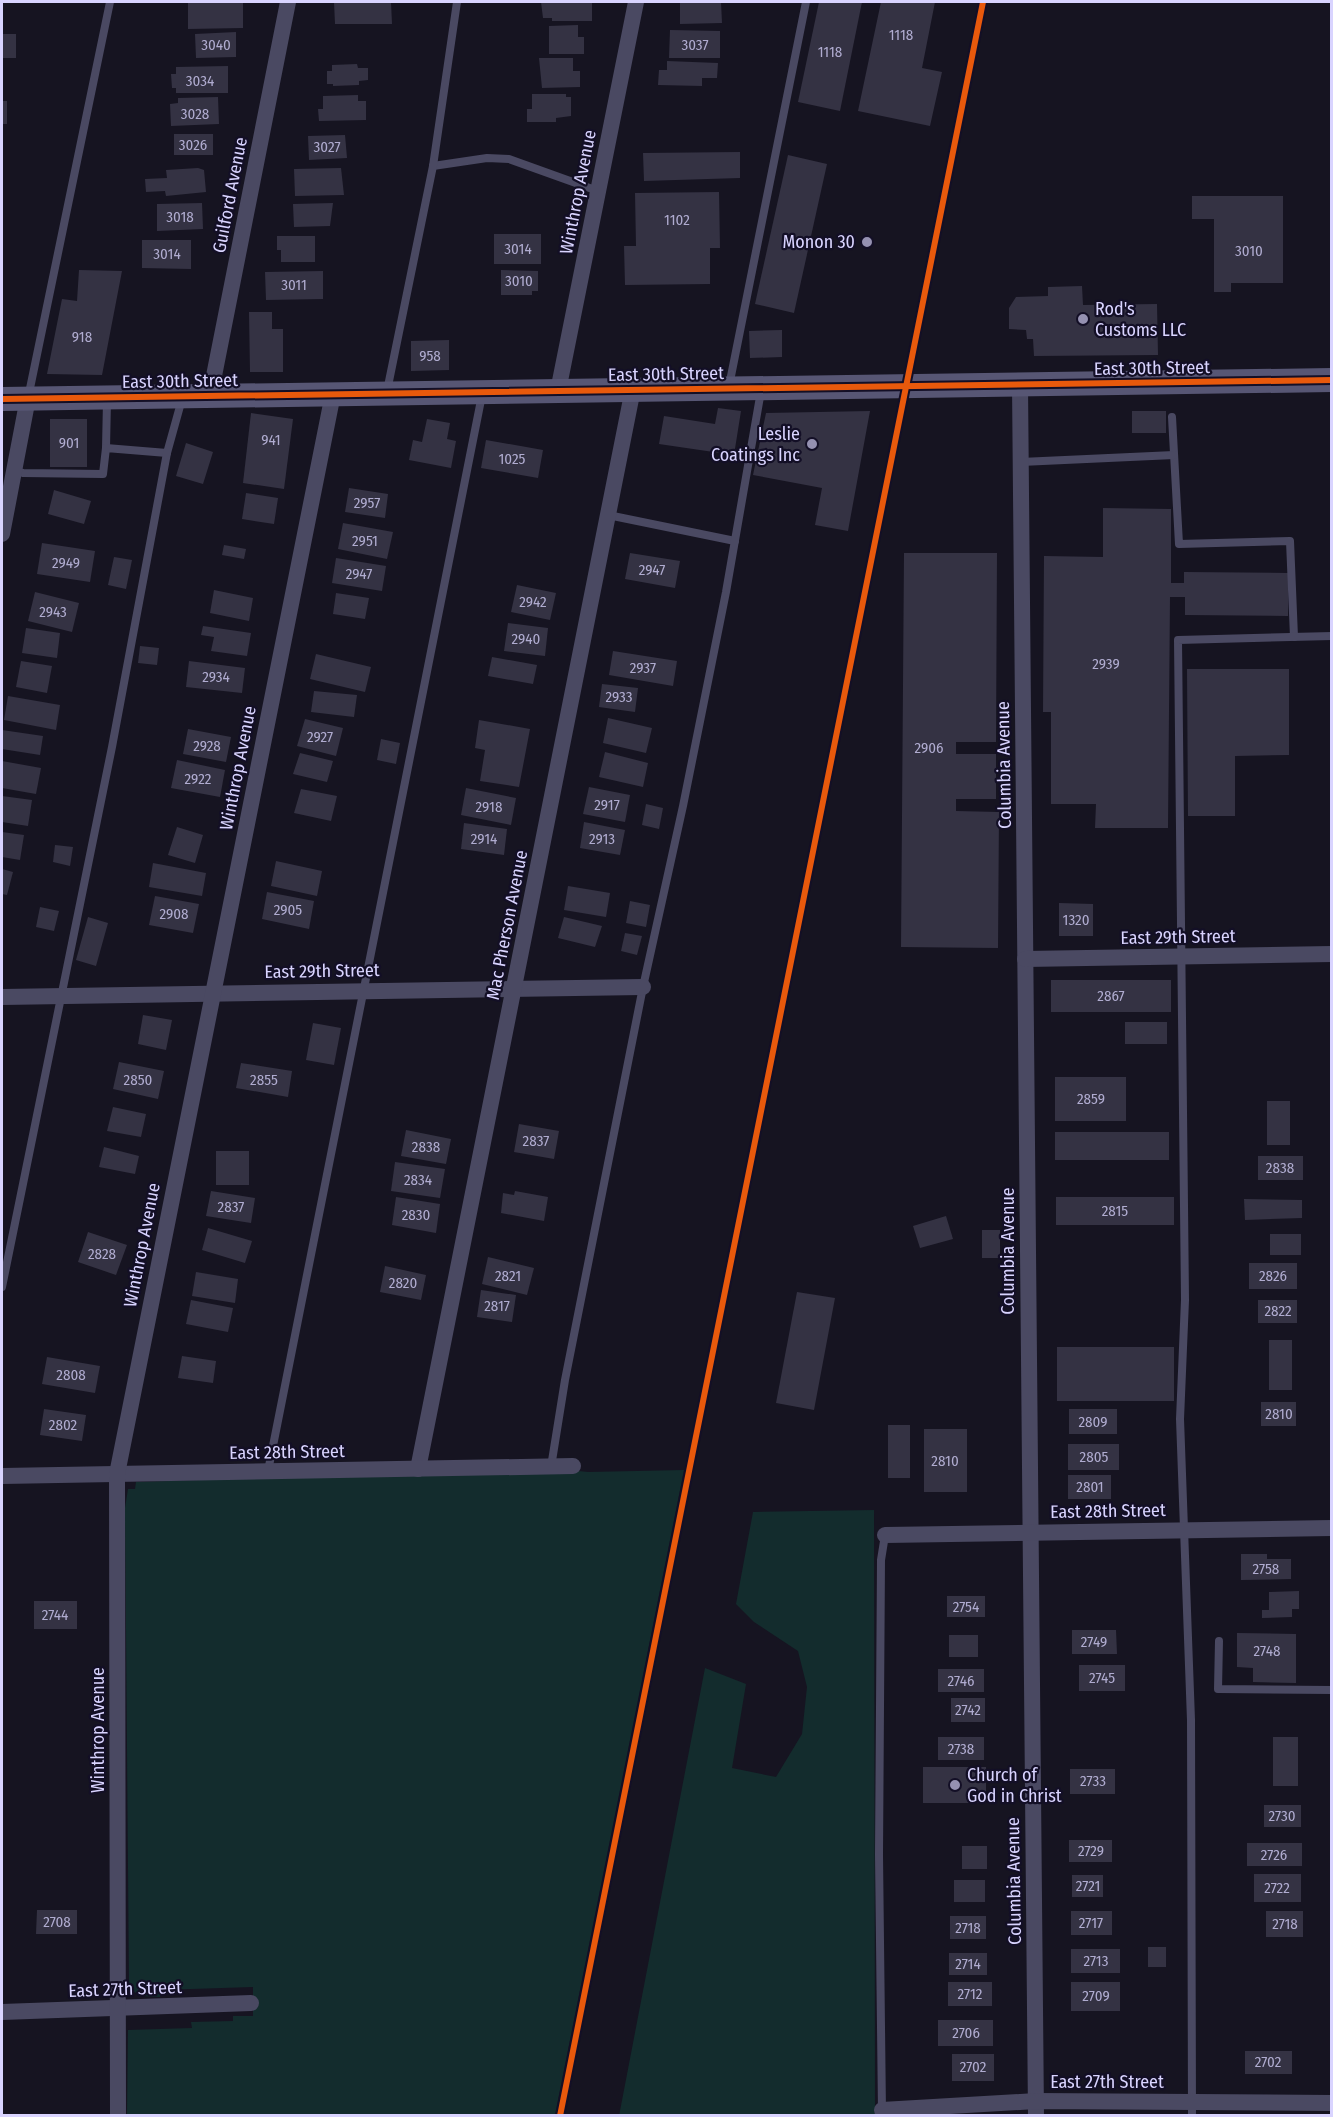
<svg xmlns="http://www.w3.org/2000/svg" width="1333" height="2117" font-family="'Fira Sans Condensed',sans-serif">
  <rect width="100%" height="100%" fill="#161421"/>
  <!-- green -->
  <g fill="#132c2d">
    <path d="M560 1469 588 1472 684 1470 555 2115 127 2116 128 2030 192 2028 191 2022 233 2021V2016H253V1987L160 1990V1997L140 1996 129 1988 125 1508 128 1489H135L136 1482Z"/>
    <path d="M874 1510 875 2115 619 2116 705 1668 746 1684 732 1768 776 1777 802 1734 807 1687 798 1651 754 1622 736 1604 753 1512Z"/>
  </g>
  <!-- building -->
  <g fill="#343243">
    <path d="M188 2H243V28L188 29Z"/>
    <path d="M334 2H391L392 24H335Z"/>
    <path d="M541 2H592V21H552V18H543Z"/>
    <path d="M680 2H721L722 23 680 24Z"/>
    <path d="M819 2H862L840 111 798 102Z"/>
    <path d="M881 2H935L922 68 942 72 930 126 858 111Z"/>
    <path d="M578 25V37H584V54H549V26Z"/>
    <path d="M670 30 720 31V58H669Z"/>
    <path d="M236 32V57L196 58 195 34Z"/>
    <rect x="2" y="34" width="14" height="24"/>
    <path d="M539 58H573V71H580V87L542 88Z"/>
    <path d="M667 61 718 63 717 78H702V86L658 85 659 70H667Z"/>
    <path d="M357 64 358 68H368V80L359 81V85L333 86V84H327V71H332V65Z"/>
    <path d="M228 66V93H176V88H172L171 74H176V67Z"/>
    <path d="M532 94H566V97H571V116L556 118V122H527V109H532Z"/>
    <path d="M358 95V101H366V120L319 121 318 109H323V96Z"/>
    <path d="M218 97 219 124 171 126 170 104 178 103V98Z"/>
    <rect x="2" y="101" width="5" height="23"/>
    <rect x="174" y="134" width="39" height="21"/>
    <path d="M345 135 347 158 309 160 308 136Z"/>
    <path d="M740 152V178L644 181 643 153Z"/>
    <path d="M788 155 827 164 794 313 755 304Z"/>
    <path d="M198 168 204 170 206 192 166 196 165 191 146 192 145 179 167 178 166 170Z"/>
    <path d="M341 168 344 195 295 196 294 169Z"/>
    <path d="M719 192 720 248H710V284L625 285 624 246H636L635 193Z"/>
    <path d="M1192 196H1283V283H1231V292H1214V219H1192Z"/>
    <path d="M202 203 203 229 157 231V204Z"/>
    <path d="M333 203 330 226 294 227 293 204Z"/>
    <rect x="494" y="234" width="47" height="30"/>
    <path d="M277 236H315V262H281V250H277Z"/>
    <path d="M142 240H191V269L142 268Z"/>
    <path d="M79 270 122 271 102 375 47 374 62 299 77 301Z"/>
    <path d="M501 270 538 271V291H532V295H501Z"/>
    <path d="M323 271V299L266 300 265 272Z"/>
    <path d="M1082 286 1083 305 1157 304 1158 355 1034 356 1033 339H1027L1026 330 1009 329V308L1016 297 1048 296V287Z"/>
    <path d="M249 312H272V329H283V372H250Z"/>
    <path d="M782 330V357L750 358 749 331Z"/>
    <path d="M449 340V370L411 371V341Z"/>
    <path d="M718 408 741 411 734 455 659 444 664 416 715 424Z"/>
    <path d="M870 411 848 531 815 525 822 488 753 475 766 413Z"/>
    <rect x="1132" y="411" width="34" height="22"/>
    <path d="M251 413 293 419 284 489 243 483Z"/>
    <rect x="50" y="419" width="37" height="48"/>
    <path d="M427 419 450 423 447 439 456 441 451 468 409 460 413 440 422 442Z"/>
    <path d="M486 440 543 450 538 478 481 468Z"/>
    <path d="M186 443 213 452 203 484 176 476Z"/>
    <path d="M349 488 388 494 385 518 345 512Z"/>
    <path d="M54 490 91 501 84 524 48 514Z"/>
    <path d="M246 493 278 498 274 524 242 519Z"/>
    <path d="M1103 508 1171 509V583H1184V572L1288 573V616L1185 615V597H1170L1168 828H1095L1096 804H1051V712H1043L1044 556 1103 557Z"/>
    <path d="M343 523 393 532 387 559 338 549Z"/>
    <path d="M42 543 95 551 90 582 37 574Z"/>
    <path d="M224 545 246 549 244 559 222 555Z"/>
    <path d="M630 553 680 561 675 588 625 579Z"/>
    <path d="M904 553H997L996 742H956V754H996V799H956V811L999 812 998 948 901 947Z"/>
    <path d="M114 557 132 560 126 589 108 585Z"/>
    <path d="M336 558 386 566 382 591 332 583Z"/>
    <path d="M517 585 556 593 550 620 511 612Z"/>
    <path d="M214 590 253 598 249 621 210 613Z"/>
    <path d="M35 592 79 603 72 632 28 621Z"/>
    <path d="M336 593 369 598 365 619 333 614Z"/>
    <path d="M508 623 548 628 545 656 504 651Z"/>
    <path d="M203 626 251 633 247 656 211 651 214 637 201 635Z"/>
    <path d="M26 628 60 633 57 658 22 653Z"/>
    <path d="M140 646 159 648 157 665 138 663Z"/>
    <path d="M613 651 677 661 673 686 609 675Z"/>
    <path d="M316 654 371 667 365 692 310 679Z"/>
    <path d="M492 657 537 665 533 684 488 676Z"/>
    <path d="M21 661 52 666 47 693 16 687Z"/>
    <path d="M189 661 245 668 242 693 186 687Z"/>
    <path d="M1187 669H1289V755L1235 756V816H1188Z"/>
    <path d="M602 684 638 688 635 712 599 707Z"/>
    <path d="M314 691 357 695 354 717 311 712Z"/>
    <path d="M8 696 60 705 56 730 4 720Z"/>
    <path d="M608 718 652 728 646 753 603 743Z"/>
    <path d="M305 719 343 728 336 756 297 746Z"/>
    <path d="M479 720 530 729 519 787 480 781 485 750 475 748Z"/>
    <path d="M188 729 231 737 226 762 183 754Z"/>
    <path d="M2 730 43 736 40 755 2 749Z"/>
    <path d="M381 739 400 743 396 764 377 760Z"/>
    <path d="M605 752 648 763 643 787 599 777Z"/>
    <path d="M300 753 333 761 327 782 293 774Z"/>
    <path d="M177 760 225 770 220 797 171 788Z"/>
    <path d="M2 761 41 768 36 794 2 788Z"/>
    <path d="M589 787 630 795 625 822 583 814Z"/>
    <path d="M466 788 516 798 511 825 461 815Z"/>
    <path d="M301 789 337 796 331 821 294 813Z"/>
    <path d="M2 796 32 800 28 826 2 822Z"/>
    <path d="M646 804 663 808 659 829 642 825Z"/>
    <path d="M584 822 625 830 620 855 580 848Z"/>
    <path d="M464 823 507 829 504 855 461 849Z"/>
    <path d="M177 827 203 835 195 863 168 855Z"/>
    <path d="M2 832 24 835 20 860 2 857Z"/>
    <path d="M55 845 73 847 70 866 53 862Z"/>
    <path d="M276 861 322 871 317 896 271 886Z"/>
    <path d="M153 863 206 873 202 896 149 887Z"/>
    <path d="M2 869 13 872 7 895 2 894Z"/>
    <path d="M568 886 610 893 606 917 564 910Z"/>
    <path d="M267 892 314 901 309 929 262 919Z"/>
    <path d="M155 896 199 904 193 933 149 925Z"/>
    <path d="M630 901 650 905 646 927 626 923Z"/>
    <path d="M1059 903 1093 904V936H1059Z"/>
    <path d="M40 907 59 911 54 931 36 927Z"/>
    <path d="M88 917 108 923 96 966 76 960Z"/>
    <path d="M564 917 602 926 595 947 558 938Z"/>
    <path d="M625 933 642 936 637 955 621 951Z"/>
    <rect x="1051" y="980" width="120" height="32"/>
    <path d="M143 1015 172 1020 166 1050 138 1044Z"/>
    <rect x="1125" y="1022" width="42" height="22"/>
    <path d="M313 1023 341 1028 334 1065 306 1060Z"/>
    <path d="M119 1062 164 1071 158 1099 113 1089Z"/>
    <path d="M241 1063 292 1071 288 1097 236 1088Z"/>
    <rect x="1055" y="1077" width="71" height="44"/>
    <rect x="1267" y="1101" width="23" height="44"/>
    <path d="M113 1107 146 1114 141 1137 107 1131Z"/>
    <path d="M519 1124 559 1131 554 1159 514 1152Z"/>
    <path d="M406 1130 451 1139 446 1164 401 1156Z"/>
    <rect x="1055" y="1132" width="114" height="28"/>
    <path d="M104 1147 139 1156 135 1174 99 1167Z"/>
    <rect x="216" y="1151" width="33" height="34"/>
    <rect x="1258" y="1156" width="45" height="24"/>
    <path d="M395 1162 445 1169 440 1198 391 1191Z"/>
    <path d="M211 1191 255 1198 251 1223 206 1216Z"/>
    <path d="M515 1191 548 1197 544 1221 501 1213 503 1193 514 1195Z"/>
    <path d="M396 1197 440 1204 436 1233 392 1225Z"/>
    <rect x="1056" y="1197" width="118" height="28"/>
    <path d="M1244 1199 1302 1200V1218L1245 1220Z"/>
    <path d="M946 1216 953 1239 920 1248 913 1226Z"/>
    <path d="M208 1228 252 1241 245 1263 202 1250Z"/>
    <rect x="982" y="1230" width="18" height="28"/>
    <path d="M88 1232 127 1245 116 1275 78 1262Z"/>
    <rect x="1270" y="1234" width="31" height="21"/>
    <path d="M488 1257 534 1268 527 1295 482 1284Z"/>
    <rect x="1249" y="1263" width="48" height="26"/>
    <path d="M385 1266 426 1275 421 1300 380 1292Z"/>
    <path d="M196 1272 238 1279 235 1303 192 1296Z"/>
    <path d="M481 1290 516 1295 512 1322 477 1317Z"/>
    <path d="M797 1292 835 1298 814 1410 776 1403Z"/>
    <path d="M191 1300 233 1308 228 1332 186 1324Z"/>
    <rect x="1258" y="1300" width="39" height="23"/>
    <rect x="1269" y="1340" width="23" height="50"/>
    <rect x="1057" y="1347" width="117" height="54"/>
    <path d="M182 1356 216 1361 213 1383 178 1378Z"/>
    <path d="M47 1357 100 1366 95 1393 42 1384Z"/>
    <rect x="1261" y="1402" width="35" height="24"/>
    <path d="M44 1409 86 1415 82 1441 40 1435Z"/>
    <rect x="1069" y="1409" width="48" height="25"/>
    <rect x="888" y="1425" width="22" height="53"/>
    <rect x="924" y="1429" width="43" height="63"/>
    <rect x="1068" y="1444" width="51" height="26"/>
    <rect x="1068" y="1475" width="43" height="24"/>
    <path d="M1241 1554H1267V1559H1291V1579L1241 1580Z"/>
    <path d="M1299 1591V1609H1292V1617L1262 1618V1610H1269V1592Z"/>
    <rect x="947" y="1596" width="38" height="21"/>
    <rect x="34" y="1601" width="43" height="28"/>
    <path d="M1072 1630H1116L1117 1654H1072Z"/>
    <path d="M1237 1633 1296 1634V1683L1253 1682V1668L1237 1667Z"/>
    <rect x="949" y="1635" width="29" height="22"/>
    <rect x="1079" y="1665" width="46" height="26"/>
    <rect x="938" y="1669" width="46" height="23"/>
    <rect x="951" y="1698" width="34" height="24"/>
    <rect x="938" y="1737" width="46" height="23"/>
    <rect x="1273" y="1737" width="25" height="49"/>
    <rect x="923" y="1767" width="63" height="36"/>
    <rect x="1070" y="1769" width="45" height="25"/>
    <rect x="1264" y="1805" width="37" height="22"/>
    <rect x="1069" y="1840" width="43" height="22"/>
    <rect x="1247" y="1843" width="55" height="23"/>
    <rect x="962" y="1846" width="25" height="23"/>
    <rect x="1254" y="1874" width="47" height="28"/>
    <rect x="1072" y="1875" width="31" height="22"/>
    <rect x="954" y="1880" width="31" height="22"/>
    <path d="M37 1910H77V1934H36Z"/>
    <rect x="1071" y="1911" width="41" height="24"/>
    <rect x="1266" y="1911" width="37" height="26"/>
    <rect x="950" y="1916" width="36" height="23"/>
    <rect x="1148" y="1947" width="18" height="20"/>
    <rect x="1071" y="1949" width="49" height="24"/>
    <rect x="949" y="1953" width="38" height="22"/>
    <rect x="948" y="1982" width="44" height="24"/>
    <rect x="1071" y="1982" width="49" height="29"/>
    <rect x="938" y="2020" width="55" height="26"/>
    <rect x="1245" y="2051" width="47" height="23"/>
    <rect x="952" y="2054" width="42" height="27"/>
  </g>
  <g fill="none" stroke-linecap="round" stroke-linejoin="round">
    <!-- lane -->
    <g stroke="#4a4962" stroke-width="8">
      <path d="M433 166 487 158 509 159 598 191"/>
      <path d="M729 386 806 2"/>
      <path d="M387 391 433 166 457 2"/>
      <path d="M28 398 110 2"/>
      <path d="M1172 417 1179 544 1290 541 1294 637"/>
      <path d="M106 448 107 400"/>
      <path d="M1021 462 1174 455"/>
      <path d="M14 470 23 473 103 474 106 448 167 453"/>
      <path d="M608 515 735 541"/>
      <path d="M2 1287 112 747 167 453 182 399"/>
      <path d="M551 1467 565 1380 643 987 683 806 726 592 761 391"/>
      <path d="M268 1471 482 395"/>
      <path d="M1219 1641 1218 1689 1332 1690"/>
      <path d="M882 2112 879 1855 881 1560 885 1535"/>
      <path d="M1192 2116 1191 1720 1180 1419 1185 1300 1178 640 1332 636"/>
    </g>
    <!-- street -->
    <g stroke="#4a4962" stroke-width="16">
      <path d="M1020 385 1036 2116"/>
      <path d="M558 391 636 2"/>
      <path d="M210 396 288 2"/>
      <path d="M2 534 28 398"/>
      <path d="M1025 959 1332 954"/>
      <path d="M2 997 643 987"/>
      <path d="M418 1469 633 389"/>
      <path d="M2 1476 573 1466"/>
      <path d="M885 1535 1332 1528"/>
      <path d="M2 2012 251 2003"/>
      <path d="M882 2110 1036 2101 1332 2103"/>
      <path d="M118 2116 117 1474 333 394"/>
    </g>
    <!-- secondary -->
    <path stroke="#575674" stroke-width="24" d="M2 399 1332 380"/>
    <!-- cycleway casing -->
    <g stroke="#130f26" stroke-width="10">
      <g id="cycleway">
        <path d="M2 399 1332 380"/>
        <path d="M560 2116 983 2"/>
      </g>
    </g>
    <!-- cycleway -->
    <use href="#cycleway" stroke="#e8590c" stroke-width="6"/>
  </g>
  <!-- markers -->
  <g fill="#9591b1" stroke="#130f26" stroke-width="2">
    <circle cx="867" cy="242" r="6"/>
    <circle cx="1083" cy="319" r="6"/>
    <circle cx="812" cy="444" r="6"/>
    <circle cx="955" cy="1785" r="6"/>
  </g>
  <g text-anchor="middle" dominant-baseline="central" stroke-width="4.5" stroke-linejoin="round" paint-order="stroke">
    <!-- number labels -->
    <g font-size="15" fill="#b0acd0">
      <text x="901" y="35">1118</text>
      <text x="216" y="45">3040</text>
      <text x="695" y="45">3037</text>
      <text x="830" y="52">1118</text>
      <text x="200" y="81">3034</text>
      <text x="195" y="114">3028</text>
      <text x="193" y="145">3026</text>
      <text x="327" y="147">3027</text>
      <text x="180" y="217">3018</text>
      <text x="677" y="220">1102</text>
      <text x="518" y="249">3014</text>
      <text x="1249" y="251">3010</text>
      <text x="167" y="254">3014</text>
      <text x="519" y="281">3010</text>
      <text x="294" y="285">3011</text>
      <text x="82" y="337">918</text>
      <text x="430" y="356">958</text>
      <text x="271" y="440">941</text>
      <text x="69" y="443">901</text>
      <text x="512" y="459">1025</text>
      <text x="367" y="503">2957</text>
      <text x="365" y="541">2951</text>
      <text x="66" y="563">2949</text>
      <text x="652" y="570">2947</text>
      <text x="359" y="574">2947</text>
      <text x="533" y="602">2942</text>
      <text x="53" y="612">2943</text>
      <text x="526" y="639">2940</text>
      <text x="1106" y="664">2939</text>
      <text x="643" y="668">2937</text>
      <text x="216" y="677">2934</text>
      <text x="619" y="697">2933</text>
      <text x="320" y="737">2927</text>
      <text x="207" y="746">2928</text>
      <text x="929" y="748">2906</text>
      <text x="198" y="779">2922</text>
      <text x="607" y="805">2917</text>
      <text x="489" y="807">2918</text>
      <text x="484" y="839">2914</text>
      <text x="602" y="839">2913</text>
      <text x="288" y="910">2905</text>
      <text x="174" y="914">2908</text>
      <text x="1076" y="920">1320</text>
      <text x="1111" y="996">2867</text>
      <text x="138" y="1080">2850</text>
      <text x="264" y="1080">2855</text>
      <text x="1091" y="1099">2859</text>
      <text x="536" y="1141">2837</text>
      <text x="426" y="1147">2838</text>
      <text x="1280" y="1168">2838</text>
      <text x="418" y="1180">2834</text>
      <text x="231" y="1207">2837</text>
      <text x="1115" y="1211">2815</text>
      <text x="416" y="1215">2830</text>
      <text x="102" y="1254">2828</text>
      <text x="508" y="1276">2821</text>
      <text x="1273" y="1276">2826</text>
      <text x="403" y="1283">2820</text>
      <text x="497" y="1306">2817</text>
      <text x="1278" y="1311">2822</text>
      <text x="71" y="1375">2808</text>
      <text x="1279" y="1414">2810</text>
      <text x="1093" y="1422">2809</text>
      <text x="63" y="1425">2802</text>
      <text x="1094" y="1457">2805</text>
      <text x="945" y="1461">2810</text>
      <text x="1090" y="1487">2801</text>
      <text x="1266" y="1569">2758</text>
      <text x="966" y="1607">2754</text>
      <text x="55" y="1615">2744</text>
      <text x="1094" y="1642">2749</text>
      <text x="1267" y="1651">2748</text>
      <text x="1102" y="1678">2745</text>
      <text x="961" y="1681">2746</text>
      <text x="968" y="1710">2742</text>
      <text x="961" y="1749">2738</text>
      <text x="1093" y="1781">2733</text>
      <text x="1282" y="1816">2730</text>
      <text x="1091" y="1851">2729</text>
      <text x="1274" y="1855">2726</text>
      <text x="1088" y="1886">2721</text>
      <text x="1277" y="1888">2722</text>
      <text x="57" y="1922">2708</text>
      <text x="1091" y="1923">2717</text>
      <text x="1285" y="1924">2718</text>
      <text x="968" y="1928">2718</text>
      <text x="1096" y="1961">2713</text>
      <text x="968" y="1964">2714</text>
      <text x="970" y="1994">2712</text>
      <text x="1096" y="1996">2709</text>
      <text x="966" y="2033">2706</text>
      <text x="1268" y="2062">2702</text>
      <text x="973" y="2067">2702</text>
    </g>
    <!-- street labels -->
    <g font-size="18" fill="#d9d4ff" stroke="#130f26">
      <text transform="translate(578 192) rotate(-79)">Winthrop Avenue</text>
      <text transform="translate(230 195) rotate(-79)">Guilford Avenue</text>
      <text transform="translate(1152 368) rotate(-1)">East 30th Street</text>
      <text transform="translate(666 374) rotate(-1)">East 30th Street</text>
      <text transform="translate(180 381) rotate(-1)">East 30th Street</text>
      <text transform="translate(1004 765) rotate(-91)">Columbia Avenue</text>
      <text transform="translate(238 768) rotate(-79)">Winthrop Avenue</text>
      <text transform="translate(507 925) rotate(-79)">Mac Pherson Avenue</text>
      <text transform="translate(1178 937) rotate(-1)">East 29th Street</text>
      <text transform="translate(322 971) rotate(-1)">East 29th Street</text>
      <text transform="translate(142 1245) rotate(-79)">Winthrop Avenue</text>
      <text transform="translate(1008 1251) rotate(-90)">Columbia Avenue</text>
      <text transform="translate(287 1452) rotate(-1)">East 28th Street</text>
      <text transform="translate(1108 1511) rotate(-1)">East 28th Street</text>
      <text transform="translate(98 1730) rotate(-90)">Winthrop Avenue</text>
      <text transform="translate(1014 1881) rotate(-91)">Columbia Avenue</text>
      <text transform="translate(125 1989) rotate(-2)">East 27th Street</text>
      <text x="1107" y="2082">East 27th Street</text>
    </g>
    <!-- poi labels -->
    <g font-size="18" fill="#d9d4ff" stroke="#130f26" text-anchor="end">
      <text x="855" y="242">Monon 30</text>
      <text x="1095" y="309" text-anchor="start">Rod's<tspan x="1095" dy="21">Customs LLC</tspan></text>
      <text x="800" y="434">Leslie<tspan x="800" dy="21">Coatings Inc</tspan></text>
      <text x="967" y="1775" text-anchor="start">Church of<tspan x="967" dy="21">God in Christ</tspan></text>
    </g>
  </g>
  <!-- border -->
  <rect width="1333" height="2117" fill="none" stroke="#d9d4ff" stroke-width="6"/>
</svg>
